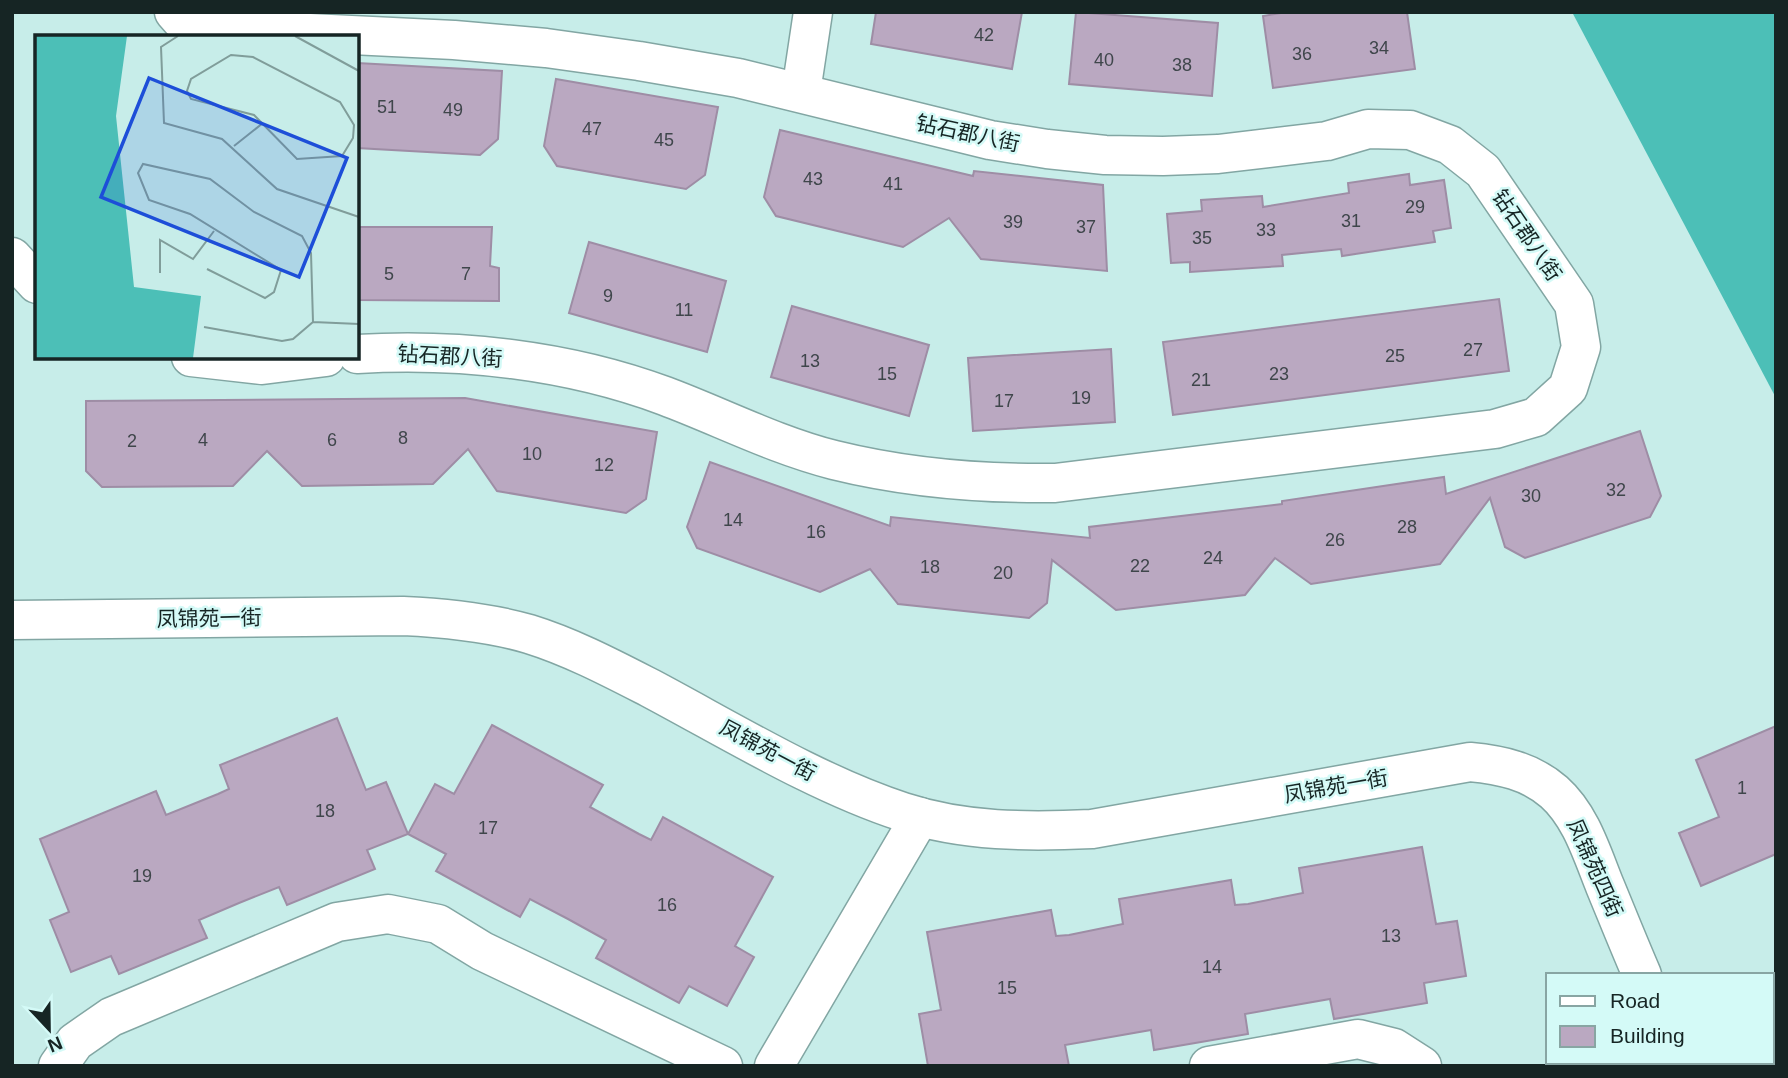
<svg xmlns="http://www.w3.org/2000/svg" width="1788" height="1078" font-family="Helvetica,'Noto Sans SC',sans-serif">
  <rect width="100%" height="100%" fill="#c7ede9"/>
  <!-- forest -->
  <path fill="#4cbfb7" d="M1572 12H1776V398Z"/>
  <!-- building -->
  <g fill="#baa8c1" stroke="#9e8da5" stroke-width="2">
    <path d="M876 12H1022L1012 69 871 44Z"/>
    <path d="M1076 12 1218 23 1212 96 1069 84Z"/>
    <path d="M1287 12H1407L1415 69 1273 88 1263 16Z"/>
    <path d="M357 63 502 71 498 139 480 155 357 148Z"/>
    <path d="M556 79 718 107 705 175 686 189 557 166 544 146Z"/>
    <path d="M780 130 973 176 974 171 1103 185 1107 271 981 259 949 218 903 247 776 216 764 197Z"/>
    <path d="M1409 174 1410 185 1444 180 1451 228 1433 231 1435 242 1342 256 1341 249 1282 255 1283 266 1190 272V262L1171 263 1167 214 1202 211 1201 200 1262 196 1263 207 1349 193 1348 183Z"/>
    <path d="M357 227H492L490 266 499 268V301L357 300Z"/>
    <path d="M589 242 726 281 707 352 569 313Z"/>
    <path d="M1499 299 1509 371 1173 415 1163 342Z"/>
    <path d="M792 306 929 345 909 416 771 377Z"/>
    <path d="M1111 349 1115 422 973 431 968 358Z"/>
    <path d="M465 398 657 432 646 499 626 513 497 491 468 449 433 484 302 486 267 451 233 486 102 487 86 471V401Z"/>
    <path d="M1640 431 1661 496 1650 517 1525 558 1505 547 1490 498 1440 564 1311 584 1275 558 1245 595 1116 610 1052 560 1047 603 1029 618 898 604 870 569 820 592 697 548 687 527 710 462 890 526 891 517 1090 538 1089 527 1282 504V501L1444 477 1446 494Z"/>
    <path d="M337 718 366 790 386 782 408 834 367 850 375 869 287 905 279 887 239 903 199 920 207 938 119 974 111 956 71 972 50 920 69 912 40 839 156 791 166 815 218 794 229 789 220 765Z"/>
    <path d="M492 725 603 785 590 807 639 834 651 840 663 817 773 877 735 946 754 957 727 1006 689 986 679 1003 596 958 606 940 568 919 530 899 520 917 436 871 446 854 408 834 435 784 454 794Z"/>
    <path d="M1776 726V854L1701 886 1679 833 1719 817 1696 760Z"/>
    <path d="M1422 847 1436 924 1457 921 1466 976 1424 983 1427 1003 1334 1019 1330 999 1245 1014 1248 1034 1154 1050 1151 1030 1065 1045 1069 1066H928L919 1014 941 1010 927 932 1051 910 1056 936 1069 935 1123 924 1119 899 1231 880 1235 905 1248 904 1303 893 1299 868Z"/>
  </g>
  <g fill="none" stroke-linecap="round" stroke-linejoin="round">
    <!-- minor casing -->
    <g stroke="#82a6a3" stroke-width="41">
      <g id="minor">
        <path d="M174 12 181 20 210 28 454 40 546 48 639 61 738 78 990 140 1047 149 1105 155 1163 156 1218 154 1327 141 1368 129 1410 130 1450 145 1483 171 1574 304 1581 347 1568 388 1536 417 1495 429 1055 483C979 484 907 478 834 460 775 445 721 417 665 396 568 360 460 348 357 354"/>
        <path d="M801 92 813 12"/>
        <path d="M12 257 37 284"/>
        <path d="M191 357 262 365 326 357"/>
        <path d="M12 620 403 616C446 618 488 622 529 634 571 647 611 668 650 688 731 731 817 784 903 812 964 832 1028 832 1092 829L1470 762C1501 765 1530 771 1554 792 1581 816 1592 854 1605 886 1617 915 1629 945 1642 975"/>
        <path d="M1677 1062 1679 1066"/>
        <path d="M58 1066 75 1042 111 1017 337 922 388 914 438 924 482 951 723 1066"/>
        <path d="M774 1066 920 817"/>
        <path d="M1209 1066 1358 1039 1394 1048 1422 1066"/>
      </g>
    </g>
    <!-- minor -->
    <use href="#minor" stroke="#fff" stroke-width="38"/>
  </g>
  <g text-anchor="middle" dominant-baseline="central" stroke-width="5" stroke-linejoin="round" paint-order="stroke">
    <!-- number labels -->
    <g font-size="18" fill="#3f464b">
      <text x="984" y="35">42</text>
      <text x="1379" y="48">34</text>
      <text x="1302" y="54">36</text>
      <text x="1104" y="60">40</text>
      <text x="1182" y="65">38</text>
      <text x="387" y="107">51</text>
      <text x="453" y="110">49</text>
      <text x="592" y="129">47</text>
      <text x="664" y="140">45</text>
      <text x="813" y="179">43</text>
      <text x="893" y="184">41</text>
      <text x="1415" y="207">29</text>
      <text x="1351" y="221">31</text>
      <text x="1013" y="222">39</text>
      <text x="1086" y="227">37</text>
      <text x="1266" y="230">33</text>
      <text x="1202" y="238">35</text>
      <text x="389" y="274">5</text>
      <text x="466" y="274">7</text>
      <text x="608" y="296">9</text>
      <text x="684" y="310">11</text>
      <text x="1473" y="350">27</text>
      <text x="1395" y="356">25</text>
      <text x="810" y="361">13</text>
      <text x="887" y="374">15</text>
      <text x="1279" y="374">23</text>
      <text x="1201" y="380">21</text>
      <text x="1081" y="398">19</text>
      <text x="1004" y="401">17</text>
      <text x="403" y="438">8</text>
      <text x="203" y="440">4</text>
      <text x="332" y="440">6</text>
      <text x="132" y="441">2</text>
      <text x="532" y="454">10</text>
      <text x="604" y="465">12</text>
      <text x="1616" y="490">32</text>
      <text x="1531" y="496">30</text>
      <text x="733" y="520">14</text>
      <text x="1407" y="527">28</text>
      <text x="816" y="532">16</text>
      <text x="1335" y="540">26</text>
      <text x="1213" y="558">24</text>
      <text x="1140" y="566">22</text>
      <text x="930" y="567">18</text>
      <text x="1003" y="573">20</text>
      <text x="1742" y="788">1</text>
      <text x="325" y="811">18</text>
      <text x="488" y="828">17</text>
      <text x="142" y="876">19</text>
      <text x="667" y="905">16</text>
      <text x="1391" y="936">13</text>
      <text x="1212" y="967">14</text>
      <text x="1007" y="988">15</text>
    </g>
    <!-- street labels -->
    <g font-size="21" fill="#162524" stroke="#d4faf7">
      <text transform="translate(968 133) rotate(12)">钻石郡八街</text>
      <text transform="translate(1527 235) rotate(56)">钻石郡八街</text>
      <text transform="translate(450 356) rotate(3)">钻石郡八街</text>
      <text transform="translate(209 618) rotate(-1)">凤锦苑一街</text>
      <text transform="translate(768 750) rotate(28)">凤锦苑一街</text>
      <text transform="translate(1336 786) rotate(-10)">凤锦苑一街</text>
      <text transform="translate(1595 868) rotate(66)">凤锦苑四街</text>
    </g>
  </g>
  <!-- overview -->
  <g transform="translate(35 35)">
    <rect width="324" height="324" fill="#c7ede9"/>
    <path d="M0 1H92L81 81 99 252 166 261 158 323H0Z" fill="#4cbfb7"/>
    <path fill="none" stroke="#809d9a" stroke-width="2" d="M143 1 126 12 129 88 187 104 242 154 324 182M260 1 324 36M196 20 218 22 305 67 319 90 318 103 307 121 262 124 219 80 156 64 152 56 156 44ZM199 111 228 88M172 234 230 263 239 257 246 235 155 179 114 165 103 138 108 129 175 144 219 177 267 201 276 218 278 287M125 238V205L158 224 179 196M278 287 324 289M169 292 247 306 258 304 278 287"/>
    <path fill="#1d4ed8" fill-opacity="0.15" stroke="#1d4ed8" stroke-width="3.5" d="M114 43 312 123 264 242 66 162Z"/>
    <rect width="324" height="324" fill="none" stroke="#162524" stroke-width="3.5"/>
  </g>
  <!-- border -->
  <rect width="1788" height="1078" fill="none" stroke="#162524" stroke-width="28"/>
  <!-- legend -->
  <rect x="1546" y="973" width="228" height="91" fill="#d4faf7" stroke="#88a5a3" stroke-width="2"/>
  <rect x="1560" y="996" width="35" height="10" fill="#ffffff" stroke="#88a5a3" stroke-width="2"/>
  <text x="1610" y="1008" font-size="21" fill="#162524">Road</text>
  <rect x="1560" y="1026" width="35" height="21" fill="#baa8c1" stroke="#88a5a3" stroke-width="2"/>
  <text x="1610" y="1043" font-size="21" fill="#162524">Building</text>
  <!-- north arrow -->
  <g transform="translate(49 1029) rotate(158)" stroke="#d4faf7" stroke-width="5" paint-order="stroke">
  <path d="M0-5L12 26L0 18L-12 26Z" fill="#162524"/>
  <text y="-10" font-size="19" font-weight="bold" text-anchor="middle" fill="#162524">N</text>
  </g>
</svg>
